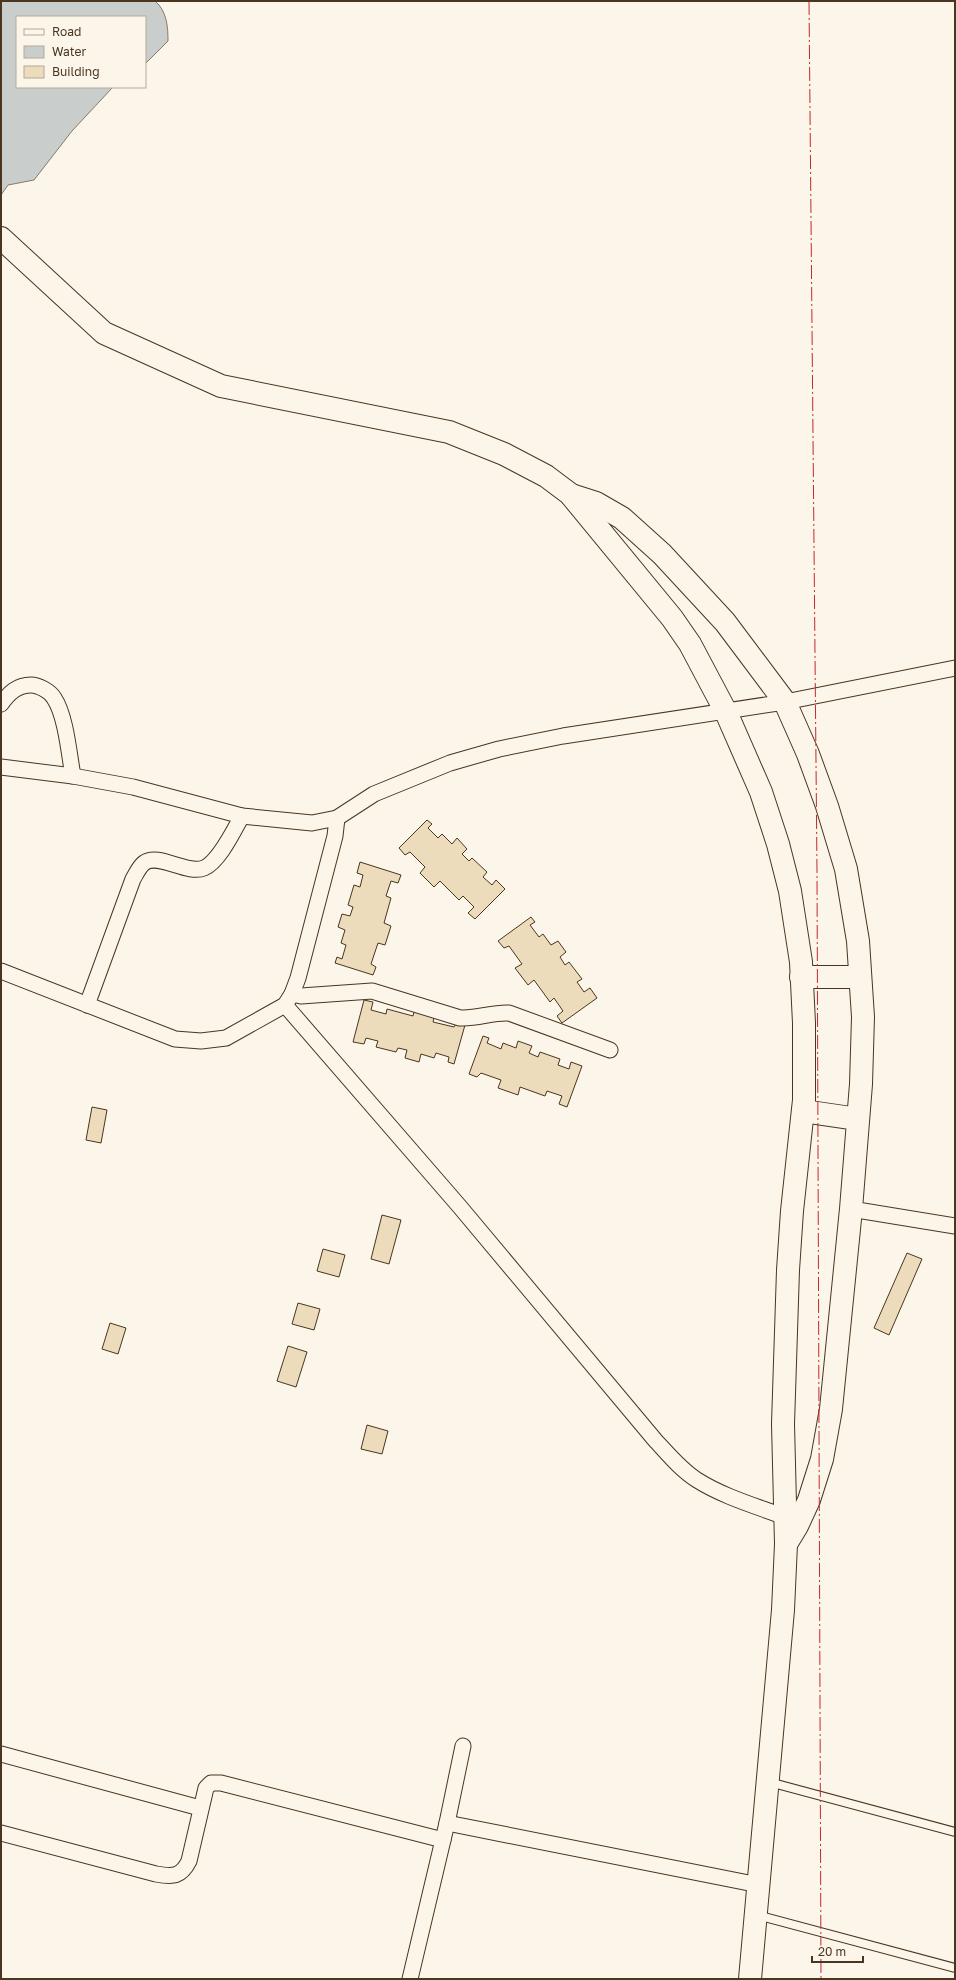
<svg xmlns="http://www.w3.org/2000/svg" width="956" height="1980" font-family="'Golos Text',sans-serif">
  <rect width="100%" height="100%" fill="#fbf6e9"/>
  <!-- water -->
  <path fill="#c9cecd" stroke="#887966" d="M1 1H155C167 11 168 27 168 41L145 64V17H17V87H113L72 131 34 180 8 185 1 195Z"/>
  <!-- building -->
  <g fill="#ecdcbc" stroke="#4a3520">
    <path d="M427 820 432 824 428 828 438 838 442 834 452 844 457 838 467 849 462 854 469 861 472 858 487 872 483 877 492 885 496 880 505 889 475 919 468 913 474 907 463 896 459 900 440 881 434 887 420 873 425 867 410 852 405 855 399 848Z"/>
    <path d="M360 862 401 875 398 883 391 881 386 896 391 898 384 923 391 926 385 945 378 943 371 964 376 967 373 975 335 963 337 957 342 959 346 945 341 943 345 930 338 927 342 914 350 916 353 907 348 905 354 885 360 887 363 875 357 873Z"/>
    <path d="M531 917 535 922 530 925 539 937 543 934 551 945 558 941 566 952 560 957 565 965 569 962 582 979 577 982 584 992 590 988 597 998 562 1023 557 1016 563 1011 554 998 550 1002 534 980 528 985 515 968 522 964 509 946 504 948 498 941Z"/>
    <path d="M364 1000 373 1002 371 1010 386 1014 387 1009 413 1016 415 1008 435 1014 433 1022 454 1027 457 1022 465 1025 454 1064 448 1062 449 1057 436 1053 434 1058 421 1054 419 1062 405 1058 407 1050 398 1048 396 1052 376 1047 378 1041 366 1038 364 1044 353 1042Z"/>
    <path d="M483 1036 489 1038 487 1043 501 1049 503 1043 516 1048 518 1041 532 1046 529 1053 538 1057 540 1052 560 1059 558 1065 569 1069 571 1062 582 1066 567 1107 559 1104 562 1096 547 1091 545 1096 520 1087 518 1095 498 1088 501 1080 481 1073 477 1077 469 1074Z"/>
    <path d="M92 1107 107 1110 101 1143 86 1140Z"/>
    <path d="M382 1215 401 1220 389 1264 371 1259Z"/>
    <path d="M323 1249 345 1255 339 1277 317 1271Z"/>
    <path d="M907 1253 922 1259 889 1335 874 1328Z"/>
    <path d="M298 1303 320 1309 314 1330 292 1324Z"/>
    <path d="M110 1323 126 1328 118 1354 102 1349Z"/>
    <path d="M288 1346 307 1352 296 1387 277 1381Z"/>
    <path d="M367 1425 388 1431 382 1454 361 1449Z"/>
  </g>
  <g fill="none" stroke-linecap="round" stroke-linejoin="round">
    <!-- lane casing -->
    <g stroke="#4a3520" stroke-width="10">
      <g id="lane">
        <path d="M769 1782 955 1832"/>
        <path d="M757 1915 955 1968"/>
      </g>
    </g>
    <!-- street casing -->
    <g stroke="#4a3520" stroke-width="17">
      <g id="street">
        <path d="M1 704C9 693 17 685 31 685 38 685 50 691 54 698 66 716 69 754 73 776"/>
        <path d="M1 767 73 776 133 787 242 816 312 823 337 818 374 794 450 763 499 749 563 736 785 702 955 668"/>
        <path d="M1 971 175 1039 201 1041 226 1038 285 1005 292 994 298 978 335 836 337 818"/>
        <path d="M292 994 301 996 372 991 460 1018C478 1019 492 1012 509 1013L610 1050"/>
        <path d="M87 1005 133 879C136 874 139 867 144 863 158 852 187 875 204 868 219 862 234 830 242 816"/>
        <path d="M285 1005 460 1207 655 1440C668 1454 681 1470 697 1480 724 1497 756 1506 785 1517"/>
        <path d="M851 1209 955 1226"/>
        <path d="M1 1754 200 1808"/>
        <path d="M447 1823 759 1885"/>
        <path d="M1 1833 156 1874C173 1877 181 1877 189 1861L206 1788 211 1783H221L443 1840"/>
        <path d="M410 1979 447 1823 463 1746"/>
      </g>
    </g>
    <!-- secondary casing -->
    <g stroke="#4a3520" stroke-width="24">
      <g id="secondary">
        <path d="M1 238 104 333 221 386 449 432 504 454 546 476 570 494 672 618 690 644 726 712 761 792 778 844 790 891 801 962 804 1023V1100L792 1211 788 1270 783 1424 786 1544 783 1610 750 1979"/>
        <path d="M571 495 596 503 622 518 662 554 725 622 785 702 808 754 827 806 846 869 858 941 863 1017 861 1084 851 1209 831 1409 822 1459 809 1500 797 1526 786 1544"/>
        <path d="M801 977H860"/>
        <path d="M803 1111 858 1119"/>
      </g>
    </g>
    <!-- lane -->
    <use href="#lane" stroke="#fbf6e9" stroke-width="8"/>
    <!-- street -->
    <use href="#street" stroke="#fbf6e9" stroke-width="15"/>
    <!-- secondary -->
    <use href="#secondary" stroke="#fbf6e9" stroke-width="22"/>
    <!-- power -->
    <path stroke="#c62828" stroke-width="1" stroke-dasharray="14 3 2 3" stroke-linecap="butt" d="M809 1 817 871 821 1979"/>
  </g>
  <!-- border -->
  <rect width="956" height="1980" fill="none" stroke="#4a3520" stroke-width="4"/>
  <!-- legend -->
  <rect x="16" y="16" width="130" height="72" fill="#fbf6e9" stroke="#b4a999"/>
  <rect x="24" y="29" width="20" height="6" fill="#fbf6e9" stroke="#b4a999"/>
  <text x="52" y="36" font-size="12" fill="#4a3520">Road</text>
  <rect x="24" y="46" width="20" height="12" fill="#c9cecd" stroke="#b4a999"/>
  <text x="52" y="56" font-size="12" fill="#4a3520">Water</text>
  <rect x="24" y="66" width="20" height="12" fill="#ecdcbc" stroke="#b4a999"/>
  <text x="52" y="76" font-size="12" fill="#4a3520">Building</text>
  <!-- scale -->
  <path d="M812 1956v6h51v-6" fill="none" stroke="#4a3520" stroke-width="2"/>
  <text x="818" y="1956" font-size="12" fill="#4a3520" stroke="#fbf6e9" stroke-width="3" paint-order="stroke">20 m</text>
</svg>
